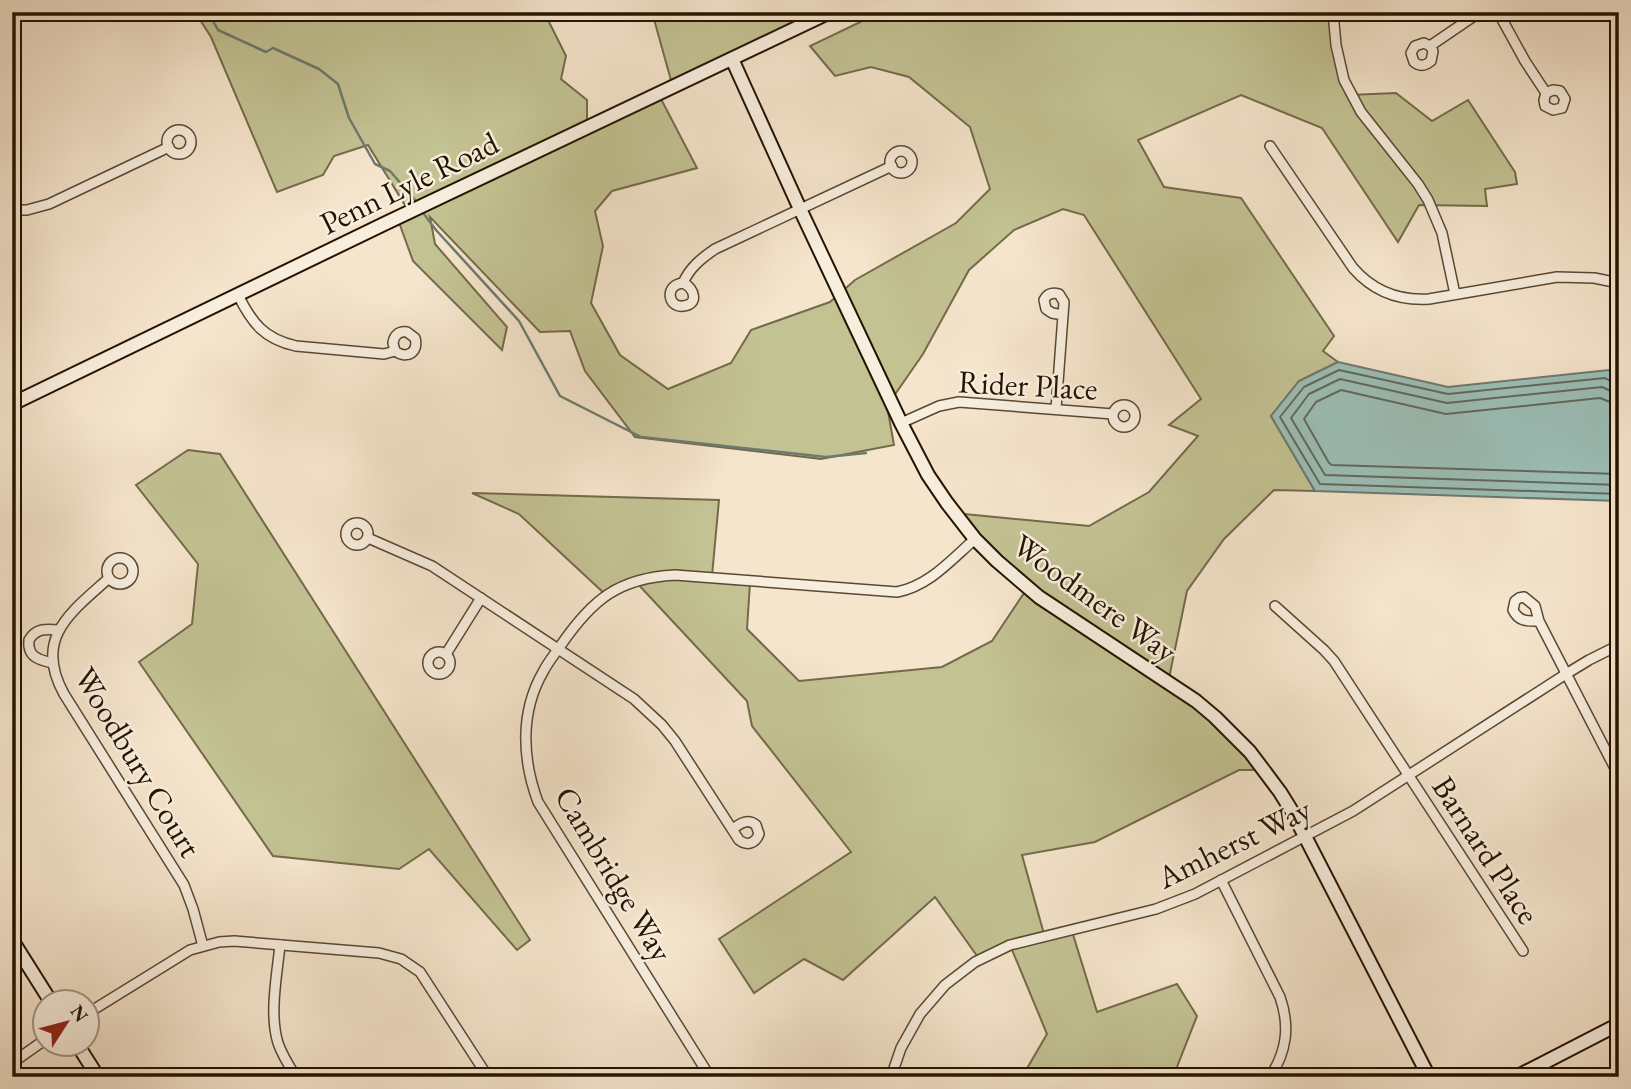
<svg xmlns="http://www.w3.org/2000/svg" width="1631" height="1089" font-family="'EB Garamond',serif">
  <rect width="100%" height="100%" fill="#f5e5cc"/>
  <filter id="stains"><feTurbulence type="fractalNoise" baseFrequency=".00286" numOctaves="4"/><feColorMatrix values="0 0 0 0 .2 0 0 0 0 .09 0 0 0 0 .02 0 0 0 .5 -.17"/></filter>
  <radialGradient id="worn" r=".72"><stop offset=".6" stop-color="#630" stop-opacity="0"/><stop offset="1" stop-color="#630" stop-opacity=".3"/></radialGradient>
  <!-- green -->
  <g fill="#c3c293" stroke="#746a4a" stroke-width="2">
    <path d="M195 12H544L566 56 561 79 587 100V130L660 97 697 168 612 191 595 211 603 246 591 303 620 355 668 389 731 363 751 330 830 302 855 280 956 223 990 189 970 127 909 77 871 67 835 76 810 46 881 12H1334L1349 95 1396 93 1432 121 1468 100 1515 172 1517 184 1485 189 1487 206 1419 205 1398 242 1322 128 1241 95 1138 140 1164 187 1241 198 1334 336 1323 351 1338 362 1299 381 1271 416 1315 491 1274 490 1224 539 1187 591 1168 683 1263 770H1239L1095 842 1022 855 1044 934 1071 928 1097 1012 1177 984 1197 1016 1173 1077H1043L1025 1072 1047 1034 1010 945 980 960 935 897 843 980 804 959 754 993 719 939 851 852 752 726 747 701 636 582 606 595 519 514 472 493 719 500 712 576 750 583 747 629 799 681 942 667 992 641 1026 590 954 513 1089 526 1149 492 1198 436 1169 425 1201 399 1084 215 1063 209 1014 230 969 270 923 354 887 406 894 445 821 459 635 437 585 371 570 331 540 332 430 217 435 244 507 327 502 350 413 261 397 217 408 210 368 145 334 156 323 175 277 192 211 37Z"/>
    <path d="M652 12H820L674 91Z"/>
    <path d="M188 450 220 454 530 940 517 950 429 849 399 869 273 856 139 662 192 624 198 564 136 485Z"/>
  </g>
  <!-- water -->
  <path fill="#9cbfb8" stroke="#6c7a6f" stroke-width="2" d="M1338 362 1448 387 1609 370 1619 378V501L1315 491 1271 416 1299 381Z"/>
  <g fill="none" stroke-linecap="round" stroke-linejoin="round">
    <!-- shore -->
    <g stroke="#60695c" stroke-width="2">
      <path d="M1619 383H1614L1605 378 1448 394 1339 370 1304 387 1280 417 1320 484 1619 494"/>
      <path d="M1619 392 1611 391 1602 387 1447 403 1340 379 1309 394 1291 418 1325 475 1619 485"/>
      <path d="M1619 403 1610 402 1600 398 1446 414 1341 390 1316 402 1304 419 1329 463 1332 465 1619 474"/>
    </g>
    <!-- stream -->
    <g stroke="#6c7a6f" stroke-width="2.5">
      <path d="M208 12 218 30 266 52 273 48 319 69 338 84 349 118 375 164 390 171 415 200"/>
      <path d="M424 214 436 230 519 321 560 396 641 437 826 457 866 453"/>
    </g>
    <!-- street casing -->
    <g stroke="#594834" stroke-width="12">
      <g id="street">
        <path d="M1333 12 1336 45 1344 80 1361 112 1418 184 1428 200 1442 233 1455 294"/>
        <path d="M1498 12 1525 61 1546 93 1544 100 1545 106 1553 110 1562 108 1565 99 1560 91 1553 90 1546 93"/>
        <path d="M1430 46 1433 51 1431 61C1425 66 1420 67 1414 62L1411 53 1415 46 1424 43 1430 46 1480 12"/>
        <circle cx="179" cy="142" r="12"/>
        <path d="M1270 146 1353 268C1373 291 1398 301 1429 299L1557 277 1594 278 1619 283"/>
        <circle cx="901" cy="162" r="11"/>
        <path d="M12 210H27L49 204 169 147"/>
        <path d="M683 283C695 288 699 305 683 306 668 308 664 285 683 283 690 267 702 258 715 249L892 166"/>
        <path d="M238 295C252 323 264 339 296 346L384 354 395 351C407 360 419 352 415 338L407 332C399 331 394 335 393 343L395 351"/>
        <circle cx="1124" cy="416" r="11"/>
        <path d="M1056 409 1064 302 1059 294C1052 292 1047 294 1044 300L1046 309 1052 313 1063 315"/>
        <path d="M901 423 939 406 959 402 1113 414"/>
        <circle cx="357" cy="534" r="11"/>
        <path d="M368 538 432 566 634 699 662 725 675 741 739 840C747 846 755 844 759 834L756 825C748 818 740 823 733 829"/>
        <circle cx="120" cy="571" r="13"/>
        <path d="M109 578C71 612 33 638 64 694L184 885 193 909 203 946"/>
        <path d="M1275 606 1324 650 1334 661 1523 951"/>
        <path d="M1539 621C1527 621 1519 622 1513 610L1515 601 1519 598 1524 597 1535 606 1539 621 1619 776"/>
        <circle cx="439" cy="663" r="11"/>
        <path d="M446 654 481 598"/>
        <path d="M53 663C39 660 27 657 29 640 36 628 46 629 59 630"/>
        <path d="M1221 880 1280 997C1290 1026 1287 1051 1270 1077"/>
        <path d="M280 945C277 975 269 1014 278 1043 282 1055 289 1066 296 1077"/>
        <path d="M88 1013 190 950 219 942 234 941 379 953 401 959 420 972 488 1077"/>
        <path d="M12 1063 46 1039"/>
        <path d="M710 1077 538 802C522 759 520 712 543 672 548 662 555 654 561 645 592 600 618 578 675 575L897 592C929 586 951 560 975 539"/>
        <path d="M891 1077 901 1048 920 1014 945 985 975 962 1010 945 1156 909 1195 894 1353 811 1566 674 1589 660 1619 645"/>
      </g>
    </g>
    <!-- secondary casing -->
    <g stroke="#251301" stroke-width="16">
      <g id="secondary">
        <path d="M732 59 800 209 901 423 928 475 947 503 975 539 997 561 1039 597 1196 701 1215 717 1250 752 1280 792 1293 813 1429 1077"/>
        <path d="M12 404 386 223 830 12"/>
        <path d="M12 940 51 1002"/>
        <path d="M77 1044 98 1077"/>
        <path d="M1516 1077 1619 1024"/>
      </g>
    </g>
    <!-- street -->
    <use href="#street" stroke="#f8eede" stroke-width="9"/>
    <!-- secondary -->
    <use href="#secondary" stroke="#f8eede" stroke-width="12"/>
  </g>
  <g text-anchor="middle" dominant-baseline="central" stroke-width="5" stroke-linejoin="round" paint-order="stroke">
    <!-- street labels -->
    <g font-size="32" fill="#251301" stroke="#f8eede">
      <text transform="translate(409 183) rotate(-26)">Penn Lyle Road</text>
      <text transform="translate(1028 385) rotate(3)">Rider Place</text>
      <text transform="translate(1095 598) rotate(36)">Woodmere Way</text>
      <text transform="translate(138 762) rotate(59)">Woodbury Court</text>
      <text transform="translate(1234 843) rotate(-26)">Amherst Way</text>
      <text transform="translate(1486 850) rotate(57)">Barnard Place</text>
      <text transform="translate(614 874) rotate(59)">Cambridge Way</text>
    </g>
  </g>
  <!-- margin -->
  <rect width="1631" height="1089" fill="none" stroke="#f5e5cc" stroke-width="42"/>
  <rect x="14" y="14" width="1603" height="1061" fill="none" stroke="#251301" stroke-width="3.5"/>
  <rect x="21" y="21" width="1589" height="1047" fill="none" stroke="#251301" stroke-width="2"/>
  <!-- north arrow -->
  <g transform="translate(66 1023) rotate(54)"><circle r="33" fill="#f8eede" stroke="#a49686" stroke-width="2"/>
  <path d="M0-5L12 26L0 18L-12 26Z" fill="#8f2418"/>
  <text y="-10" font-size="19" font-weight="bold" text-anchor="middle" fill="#251301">N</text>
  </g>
  <rect width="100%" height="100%" filter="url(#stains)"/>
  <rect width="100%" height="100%" fill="url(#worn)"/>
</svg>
